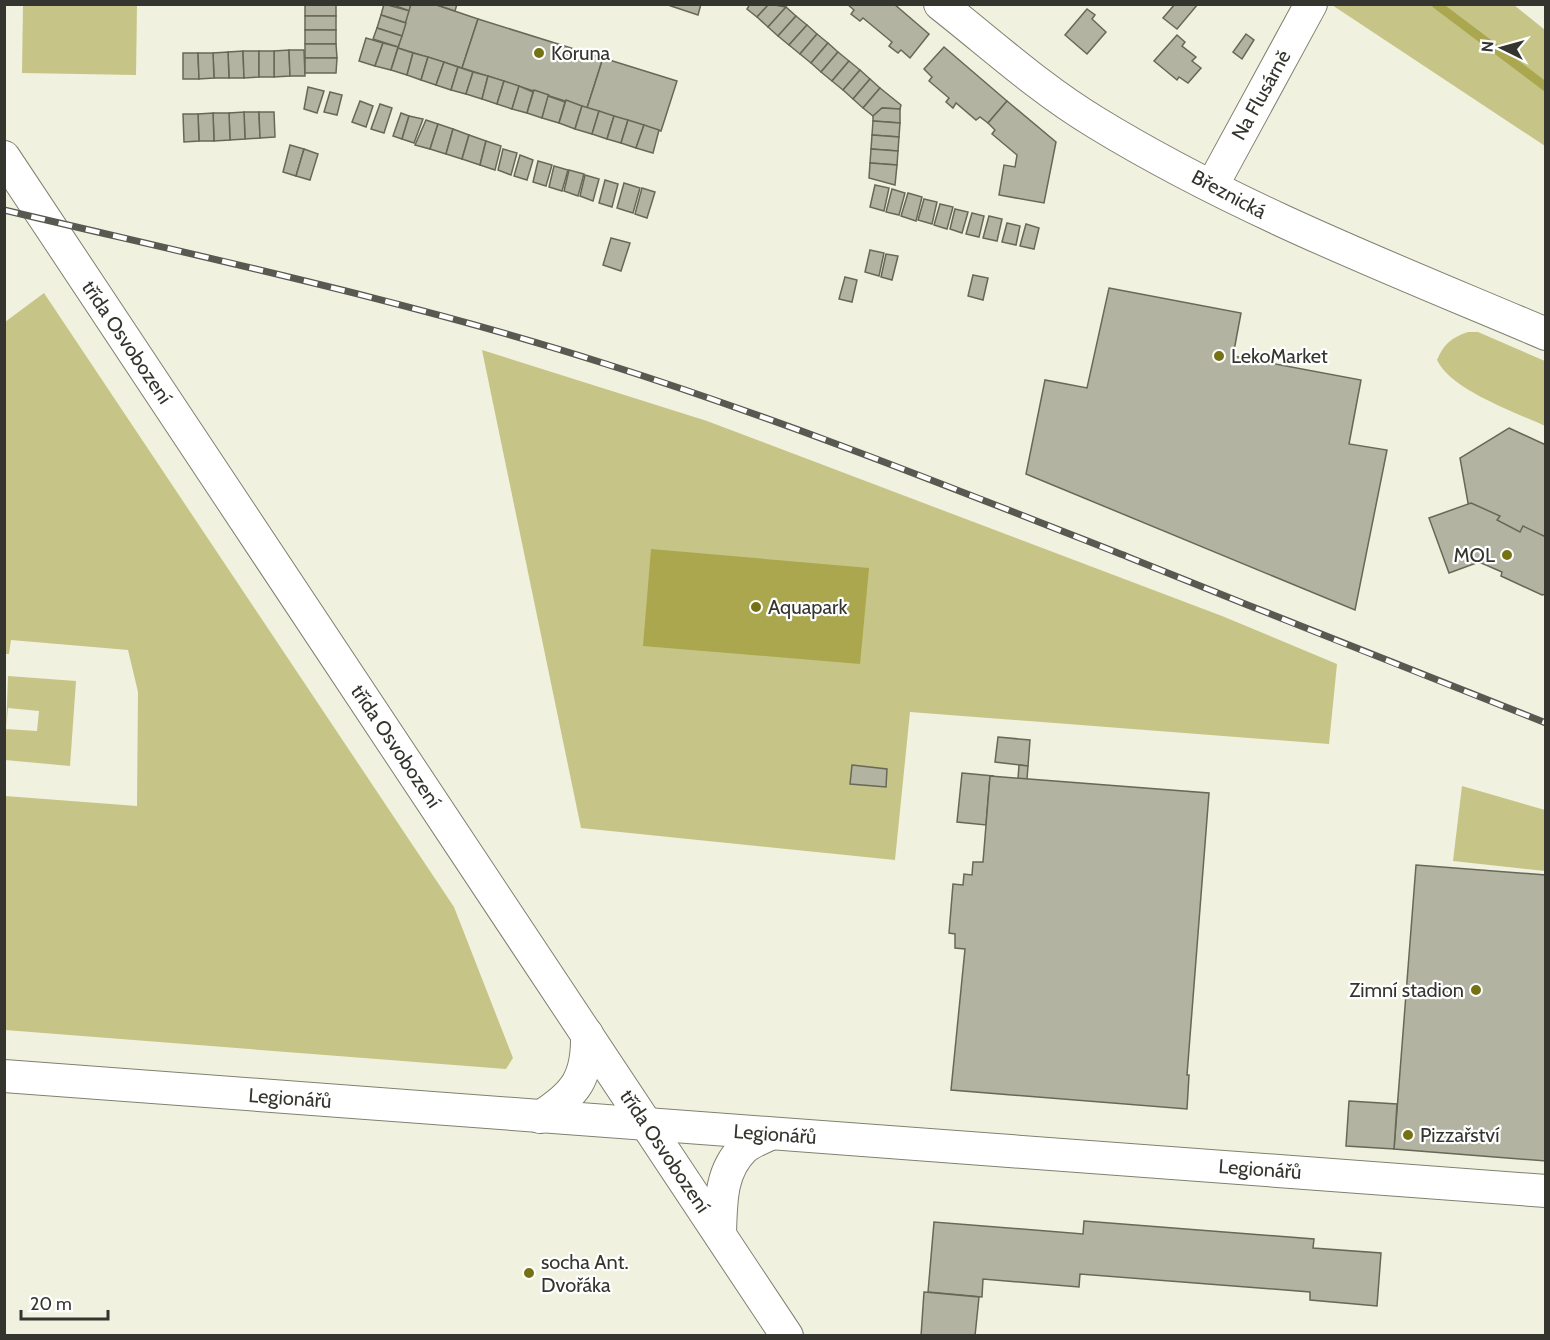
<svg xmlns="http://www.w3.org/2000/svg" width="1550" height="1340" font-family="Cabin,sans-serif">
  <rect width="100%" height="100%" fill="#f1f1df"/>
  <!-- green -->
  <g fill="#c6c587" fill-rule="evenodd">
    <path d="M23 5H137L136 75 22 73Z"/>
    <path d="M1332 5H1514L1545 30V146Z"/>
    <path d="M44 293 454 907 513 1058 506 1069 5 1030V796L137 806 138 692 128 650 11 640 9 654H5V322Z"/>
    <path d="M1468 332H1478L1545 361V426C1515 412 1451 390 1437 360 1443 345 1452 337 1468 332Z"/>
    <path d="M482 350 707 421 1222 616 1337 664 1329 744 910 712 895 860 581 828Z"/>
    <path d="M8 676 76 681 70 766 5 760ZM8 708 39 711 37 731 6 729Z"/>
    <path d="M1462 786 1545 810V871L1453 861Z"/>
  </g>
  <!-- water -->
  <path fill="#aaa74e" d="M651 549 869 568 860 664 643 646Z"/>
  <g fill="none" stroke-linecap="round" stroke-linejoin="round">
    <!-- stream -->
    <path stroke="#aaa74e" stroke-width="9" d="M1436 4 1546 87"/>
  </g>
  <!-- building -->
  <g fill="#b2b3a1" stroke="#686858" stroke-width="1.5">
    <rect x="305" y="4" width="31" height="12"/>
    <path d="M384 4 410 11 406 23 381 15Z"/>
    <path d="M390 4H411L410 11Z"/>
    <path d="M411 4H434L478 19 462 68 398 48Z"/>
    <path d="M434 4H457L455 11Z"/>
    <path d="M665 4H701L698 15Z"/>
    <path d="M750 4H769L757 17 747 9Z"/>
    <path d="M769 4 786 7 768 27 757 17Z"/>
    <path d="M847 4H894L929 34 910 58 901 50 898 53 889 46 892 42 863 18 860 21 851 14 854 10Z"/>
    <path d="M1175 4H1198L1177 29 1163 18Z"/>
    <path d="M786 7 796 16 778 36 768 27Z"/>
    <path d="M1087 9 1095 15 1092 19 1106 32 1087 54 1065 35Z"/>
    <path d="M381 15 406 23 402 36 377 28Z"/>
    <rect x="305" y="16" width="31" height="14"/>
    <path d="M796 16 807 25 789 45 778 36Z"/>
    <path d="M478 19 603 58 587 108 462 68Z"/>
    <path d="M807 25 817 34 800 54 789 45Z"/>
    <path d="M377 28 402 36 398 47 373 39Z"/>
    <rect x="305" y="30" width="31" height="14"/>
    <path d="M817 34 828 43 811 63 800 54Z"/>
    <path d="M1246 34 1254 40 1242 59 1233 52Z"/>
    <path d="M1177 35 1185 42 1182 46 1196 57 1192 61 1201 68 1188 83 1179 77 1177 80 1154 61Z"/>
    <path d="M366 38 383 43 375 66 359 61Z"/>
    <path d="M383 43 398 47 391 70 375 66Z"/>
    <path d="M828 43 838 52 821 72 811 63Z"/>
    <path d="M305 44H336L337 58H305Z"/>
    <path d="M944 47 1007 101 988 123 980 117 976 120 956 103 953 108 946 102 949 98 929 81 932 77 924 69Z"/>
    <path d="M398 48 413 53 407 75 391 70Z"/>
    <path d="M289 50 290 76 274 77V51Z"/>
    <path d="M289 50H304L305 76H290Z"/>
    <path d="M243 51 244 78H229L228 52Z"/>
    <path d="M243 51H259V77L244 78Z"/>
    <rect x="259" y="51" width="15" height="26"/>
    <path d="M228 52 229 78H214L213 53Z"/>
    <path d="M838 52 849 61 832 81 821 72Z"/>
    <path d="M183 53H198L199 79H183Z"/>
    <path d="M198 53H213L214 78 199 79Z"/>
    <path d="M413 53 428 57 421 80 407 75Z"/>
    <path d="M428 57 444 62 436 85 421 80Z"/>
    <path d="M305 58H337L336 73H305Z"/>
    <path d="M603 58 677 81 661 131 587 108Z"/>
    <path d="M849 61 860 70 843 90 832 81Z"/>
    <path d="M444 62 458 67 451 90 436 85Z"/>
    <path d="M458 67 473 72 466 94 451 90Z"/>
    <path d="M860 70 870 79 853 99 843 90Z"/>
    <path d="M473 72 488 76 482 99 466 94Z"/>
    <path d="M488 76 504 81 497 104 482 99Z"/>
    <path d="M870 79 880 88 863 108 853 99Z"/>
    <path d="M504 81 519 86 512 109 497 104Z"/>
    <path d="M519 86 533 92 527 113 512 109Z"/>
    <path d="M308 87 324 91 317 113 304 109Z"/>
    <path d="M880 88 901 105 900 109 882 108 873 116 863 108Z"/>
    <path d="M534 90 549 95 542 118 527 113Z"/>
    <path d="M330 92 342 95 337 115 324 112Z"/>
    <path d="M548 96 565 102 559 123 542 118Z"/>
    <path d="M566 100 582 106 575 129 559 123Z"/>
    <path d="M360 101 373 106 366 127 352 122Z"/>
    <path d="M1007 101 1056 142 1044 203 999 195 1004 165 1015 167 1017 155 992 134 995 130 988 123Z"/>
    <path d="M380 104 392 108 384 133 371 129Z"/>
    <path d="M582 106 599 111 592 134 575 129Z"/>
    <path d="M882 108 900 109V123L873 121V116Z"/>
    <path d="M599 111 614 116 607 139 592 134Z"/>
    <path d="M244 112H259L260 138 245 139Z"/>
    <path d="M244 112 245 139 230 140 229 113Z"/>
    <path d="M259 112H274L275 137 260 138Z"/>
    <path d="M213 113H229L230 140 214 141Z"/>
    <path d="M213 113 214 141H199L198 114Z"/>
    <path d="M401 113 409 116 402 139 393 136Z"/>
    <path d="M183 114H198L199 141 184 142Z"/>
    <path d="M409 116 423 119 414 143 402 139Z"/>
    <path d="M614 116 628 120 621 143 607 139Z"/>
    <path d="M426 120 438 124 430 149 415 145Z"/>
    <path d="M628 120 644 125 636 148 621 143Z"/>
    <path d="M873 121 900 123 899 137 872 135Z"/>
    <path d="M438 124 453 129 446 154 430 149Z"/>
    <path d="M644 125 659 130 653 153 636 148Z"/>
    <path d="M453 129 469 135 462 159 446 154Z"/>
    <path d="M469 135 486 141 480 165 462 159Z"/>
    <path d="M872 135 899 137 898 151 871 149Z"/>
    <path d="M486 141 501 146 495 170 480 165Z"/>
    <path d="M290 145 304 149 296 176 283 172Z"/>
    <path d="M304 149 318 154 310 180 296 176Z"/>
    <path d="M503 149 517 153 511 175 498 170Z"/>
    <path d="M871 149 898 151 897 165 870 163Z"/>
    <path d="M520 155 533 160 527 180 514 176Z"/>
    <path d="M538 161 552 165 546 186 533 182Z"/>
    <path d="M870 163 897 165 895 185 869 178Z"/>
    <path d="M554 166 568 170 562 191 549 187Z"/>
    <path d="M569 170 584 174 578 196 564 191Z"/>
    <path d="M585 175 599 179 593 201 580 196Z"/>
    <path d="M605 180 618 184 612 207 599 203Z"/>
    <path d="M624 183 640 188 633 213 617 208Z"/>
    <path d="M875 185 889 188 884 211 870 207Z"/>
    <path d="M642 188 655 192 647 218 635 214Z"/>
    <path d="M892 189 905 193 899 215 886 212Z"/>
    <path d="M908 193 922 197 916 221 901 216Z"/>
    <path d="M924 199 937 202 932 224 918 220Z"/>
    <path d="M940 204 953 207 947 229 934 225Z"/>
    <path d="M955 209 968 212 962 233 950 229Z"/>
    <path d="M972 213 984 216 979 237 966 234Z"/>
    <path d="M989 216 1002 219 997 241 983 238Z"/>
    <path d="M1007 223 1020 226 1016 245 1002 242Z"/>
    <path d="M1026 224 1039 228 1034 249 1020 246Z"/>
    <path d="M611 238 630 243 621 271 603 265Z"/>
    <path d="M870 250 884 253 879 276 865 272Z"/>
    <path d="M886 254 898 256 892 280 881 277Z"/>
    <path d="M973 275 988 278 983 300 968 296Z"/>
    <path d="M845 277 857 280 852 302 839 299Z"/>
    <path d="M1109 288 1241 313 1233 356 1361 380 1349 444 1387 450 1355 610 1026 474 1045 380 1087 388Z"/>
    <path d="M1509 428 1546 445V549L1470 514 1460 458Z"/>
    <path d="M1471 503 1500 516 1497 520 1520 532 1523 526 1546 537V594L1542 595 1501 576 1502 572 1479 562 1449 573 1429 518Z"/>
    <path d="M998 737 1030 740 1028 766 995 762Z"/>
    <path d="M852 765 887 769 886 787 850 784Z"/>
    <path d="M1019 765 1028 766 1027 779H1018Z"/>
    <path d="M962 773 994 776H990L986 825 957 822Z"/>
    <path d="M990 776 1209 793 1187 1075H1189L1187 1109 951 1090 965 949 955 948V934L949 933 953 884 963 885 964 874 972 875 973 862H983Z"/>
    <path d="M1416 865 1546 875V1161L1394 1149Z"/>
    <path d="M1349 1101 1397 1104 1394 1149 1346 1146Z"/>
    <path d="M1084 1221 1314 1239 1313 1248 1381 1253 1377 1306 1310 1300V1292L1080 1274 1079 1287 983 1279 982 1297 928 1292 934 1222 1083 1234Z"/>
    <path d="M924 1292 979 1297 975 1336H921Z"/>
  </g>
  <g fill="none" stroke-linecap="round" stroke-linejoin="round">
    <!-- minor casing -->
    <g stroke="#808070" stroke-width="34">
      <g id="minor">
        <path d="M940 4C991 44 1040 89 1095 122 1237 209 1393 269 1546 334"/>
        <path d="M4 157 787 1336"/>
        <path d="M1212 186 1311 4"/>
        <path d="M4 1076 1546 1191"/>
        <path d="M540 1117C576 1094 588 1078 587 1034"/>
        <path d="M720 1234C721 1203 720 1171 744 1148 751 1142 762 1138 770 1134"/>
      </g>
    </g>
    <!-- minor -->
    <use href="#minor" stroke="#fff" stroke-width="32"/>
    <!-- rail casing -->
    <g stroke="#585950" stroke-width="7">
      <path id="rail" d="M4 210C206 258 409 301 606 364 783 420 955 489 1128 557 1267 613 1406 668 1546 723"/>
    </g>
    <!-- rail -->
    <use href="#rail" stroke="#fff" stroke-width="4.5" stroke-dasharray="14" stroke-linecap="butt"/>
  </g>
  <!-- markers -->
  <g fill="#757215" stroke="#fff" stroke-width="2">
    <circle cx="539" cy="53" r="6"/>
    <circle cx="1219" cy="356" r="6"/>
    <circle cx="1507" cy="555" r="6"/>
    <circle cx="756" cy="607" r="6"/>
    <circle cx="1476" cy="990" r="6"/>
    <circle cx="1408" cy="1135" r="6"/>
    <circle cx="529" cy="1273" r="6"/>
  </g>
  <g text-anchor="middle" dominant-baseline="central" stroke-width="4.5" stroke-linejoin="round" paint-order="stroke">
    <!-- poi labels -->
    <g font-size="20" fill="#34352e" stroke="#fff" text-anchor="start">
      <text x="551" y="53">Koruna</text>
      <text x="1231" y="356">LekoMarket</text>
      <text x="1495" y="555" text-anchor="end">MOL</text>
      <text x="768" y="607">Aquapark</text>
      <text x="1464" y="990" text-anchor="end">Zimní stadion</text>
      <text x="1420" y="1135">Pizzařství</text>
      <text x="541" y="1262">socha Ant.<tspan x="541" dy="23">Dvořáka</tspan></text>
    </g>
    <!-- street labels -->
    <g font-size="20" fill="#34352e" stroke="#fff">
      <text transform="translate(1261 95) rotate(-61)">Na Flusárně</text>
      <text transform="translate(1229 194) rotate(28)">Březnická</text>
      <text transform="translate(127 342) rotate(56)">třída Osvobození</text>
      <text transform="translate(396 746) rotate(56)">třída Osvobození</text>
      <text transform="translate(290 1098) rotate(4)">Legionářů</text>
      <text transform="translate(775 1134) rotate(4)">Legionářů</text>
      <text transform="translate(665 1151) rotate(56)">třída Osvobození</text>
      <text transform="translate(1260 1169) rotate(4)">Legionářů</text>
    </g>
  </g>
  <!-- border -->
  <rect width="1550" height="1340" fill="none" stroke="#34352e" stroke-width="12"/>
  <!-- north arrow -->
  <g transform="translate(1502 48) rotate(275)" stroke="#ffffff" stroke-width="4.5" paint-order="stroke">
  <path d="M0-4.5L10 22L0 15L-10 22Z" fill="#34352e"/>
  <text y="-9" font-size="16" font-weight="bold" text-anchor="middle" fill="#34352e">N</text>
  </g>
  <!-- scale -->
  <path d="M21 1310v9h87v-9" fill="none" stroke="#34352e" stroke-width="3"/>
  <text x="30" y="1310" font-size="18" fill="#34352e" stroke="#ffffff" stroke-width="4.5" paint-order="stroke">20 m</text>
</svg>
